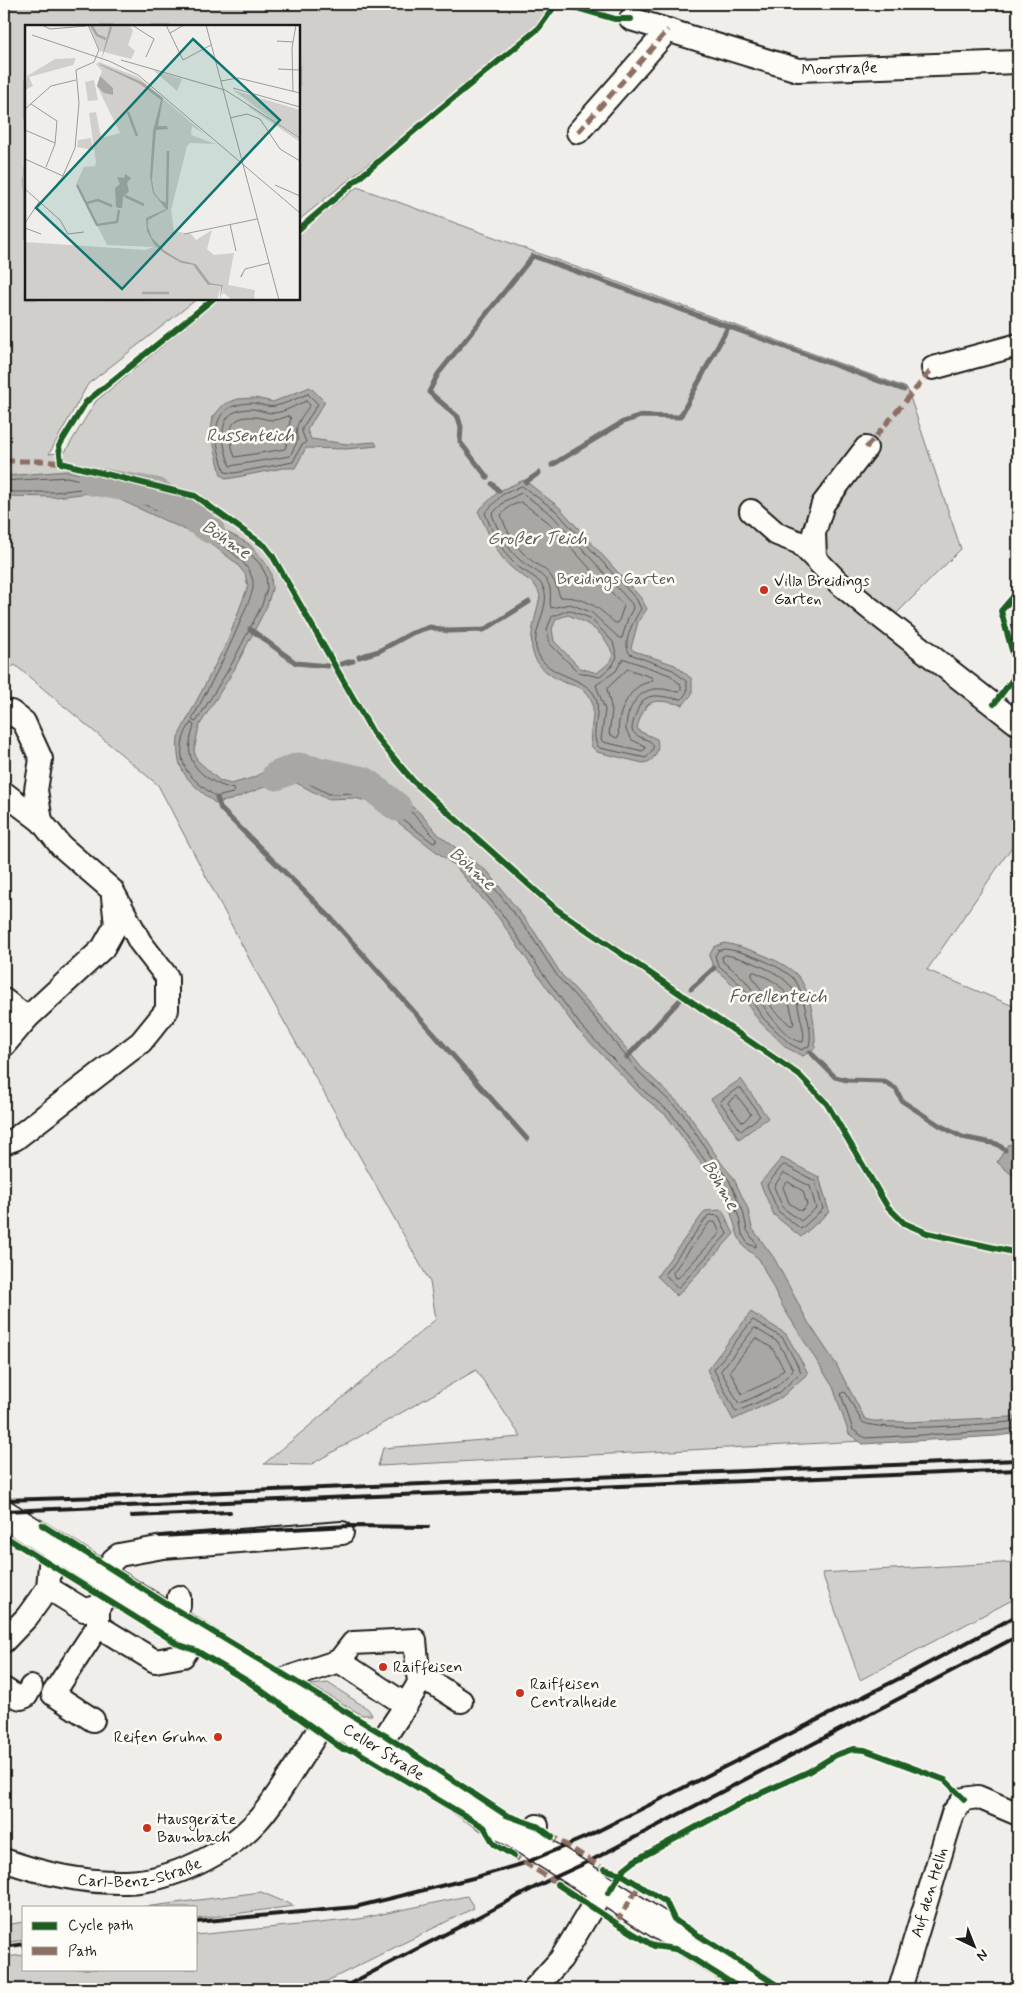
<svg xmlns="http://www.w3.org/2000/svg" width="1022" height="1993" font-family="Mynerve,sans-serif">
  <rect width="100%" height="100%" fill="#f0eeea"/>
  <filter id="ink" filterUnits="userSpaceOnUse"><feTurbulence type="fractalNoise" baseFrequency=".02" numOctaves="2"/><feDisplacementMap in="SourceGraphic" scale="10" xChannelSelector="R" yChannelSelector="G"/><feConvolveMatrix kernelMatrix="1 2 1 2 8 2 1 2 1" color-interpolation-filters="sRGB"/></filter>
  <g filter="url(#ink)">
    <!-- green -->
    <g fill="#d0cfcc" stroke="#767674" fill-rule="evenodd">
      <path d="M4 4H548L549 8 536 28 299 220V26H26V299H197L88 384 49 454 65 452 96 401 219 299H299V233L357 187 907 388 961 549 893 617 1018 732V838L927 970 1018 1008V1433L378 1466 383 1448 521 1437 476 1370 310 1465 264 1464 436 1319 430 1282 253 966 158 785 15 665 4 672ZM819 1177 829 1212 801 1236Z"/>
      <path d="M1018 1562V1597L860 1680 822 1573Z"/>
      <path d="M328 1683 368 1709 372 1715H362L310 1685Z"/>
      <path d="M261 1892 294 1906 196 1919V1907H144Z"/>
      <path d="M467 1896 474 1908 311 1989H4V1957L24 1955V1969H196V1935L359 1919Z"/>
      <path d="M24 1922V1940L4 1943V1925Z"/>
    </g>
    <!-- water -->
    <g fill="#a8a7a3" stroke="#706f6d" fill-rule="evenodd">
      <path d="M310 387 325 402 307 430 311 439 347 444 375 442 377 446 347 449 306 448 295 468H283L227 479 221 475 211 432 213 417 224 404 238 399 255 398 273 402Z"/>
      <path d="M68 471 142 491 162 501 183 508 249 544 264 561 271 573 272 589 267 606 234 670 199 726 194 751 197 760 220 781 231 784 252 778 272 768 293 764 306 767 323 775 372 784 404 800 420 813 439 835 489 873 534 931 561 974 598 1014 642 1068 685 1109 722 1164 733 1177 748 1209 752 1228 774 1258 808 1322 836 1364 865 1419 873 1421 907 1422 1010 1417 1018 1415V1433L997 1436 863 1444 849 1434 833 1387 783 1307 759 1259 744 1247 738 1236 727 1200 713 1180 667 1116 641 1095 577 1029 537 974 498 917 455 866 373 803 355 798 327 799 287 778 231 800 215 803C189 781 175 774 178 737L228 640 248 586 245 574 236 563 205 539 114 497 89 493 56 497 4 496V476Z"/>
      <path d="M524 480 559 507 641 598 647 609 638 622 631 648 634 651 675 665 692 679V694L683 705C654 699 646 696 637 728L639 731 657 739C660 750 655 762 643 763L597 752 591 746C588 730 598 712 590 697 584 686 573 686 563 682 518 660 532 635 540 596 537 582 524 578 513 569 496 555 488 531 478 511L499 491ZM568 615C588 622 606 634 613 655L609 663 597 673 580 668 554 641 552 629 556 619Z"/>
      <path d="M724 943C743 946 782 960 796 974 811 988 816 1029 815 1048L803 1056 787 1048 759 1021 738 989 714 968 709 956 714 947Z"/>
      <path d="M741 1079 768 1118 739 1139 711 1099Z"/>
      <path d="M1018 1143V1180L997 1162 1008 1145Z"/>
      <path d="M782 1158 819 1177 829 1212 801 1237 774 1215 760 1183Z"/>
      <path d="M722 1210 734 1234 677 1296 657 1276 705 1211Z"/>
      <path d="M751 1312 786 1334 808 1373 782 1397 733 1420 707 1370Z"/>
    </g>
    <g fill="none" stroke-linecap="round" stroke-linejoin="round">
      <!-- shore -->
      <g stroke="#545452" stroke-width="1">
        <path d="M308 394 318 404 302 428V432L306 442 301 446 293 462 234 473 225 472C214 440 206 404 252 403 259 403 268 408 275 406 286 404 297 398 308 394Z"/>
        <path d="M306 401 310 405C302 417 293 425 298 440L290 456 230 466C221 440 214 408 253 409 260 410 266 413 273 413 283 413 296 405 306 401Z"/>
        <path d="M288 416 291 418C287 429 290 438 285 449L235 457C228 437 225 415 254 417 260 417 266 420 273 420 278 420 283 418 288 416Z"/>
        <path d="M4 481 67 477 103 485 105 487 103 490 89 488 55 492H4"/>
        <path d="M522 486 556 511 637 600 641 609C634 620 621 643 630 654L673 670 687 682V692L682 699C661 698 644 687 636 714 634 720 632 724 632 730 639 743 666 737 646 758L600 748C587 738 604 710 594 694 582 676 549 677 538 654 528 633 553 606 543 587 537 575 522 572 514 563 500 549 492 531 485 513L502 495Z"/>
        <path d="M125 491 140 495 160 506 181 513 245 548 260 564 266 575 267 588 262 605 230 667 196 722 193 721 192 719C211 683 230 649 244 612 247 605 252 595 253 587 257 548 154 510 125 496L123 494Z"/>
        <path d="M522 493 552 515 632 604 633 608 628 618 622 638H619L591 612 570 604 551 608C549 600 552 593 549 585 544 573 529 568 520 560 507 549 497 529 492 514L505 501Z"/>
        <path d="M521 502 547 521 624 606 618 623H615C597 606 585 597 560 597 550 564 543 573 523 553 513 543 506 529 501 515L509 507Z"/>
        <path d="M569 610 590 618 613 642 617 657 612 666 599 677 578 672 550 644 547 629 552 617Z"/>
        <path d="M625 659 670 675 681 685V690L679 692C671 691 663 688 655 689 637 690 625 713 626 730L632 740 645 746V749L643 751 603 742 601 740 605 710 596 685 616 671 622 660Z"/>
        <path d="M628 669 651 677 653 680C649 683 643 683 639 686 625 696 616 719 619 736L617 738 609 734 612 711 607 689Z"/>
        <path d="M191 723 194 725C192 734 188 744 190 753 192 772 217 786 234 789L233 793 216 797C207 790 194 781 187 771 178 756 181 736 191 723Z"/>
        <path d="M293 769 305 771 322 780 370 789 401 804 417 817 436 839V841L432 842 375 798 355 793 329 794 290 774 289 770Z"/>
        <path d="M462 859 486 877 530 934 558 977 594 1017 638 1071 682 1113 718 1167 729 1180 743 1211 747 1230 756 1244V1247L748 1244 742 1234 739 1217 731 1197 671 1113 644 1091 581 1026 541 971 502 914 459 863V860Z"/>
        <path d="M725 949C744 951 777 964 792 977 801 985 803 1001 806 1012 809 1024 812 1034 809 1046L802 1050 790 1044 763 1018 742 986 718 965 715 956 718 951Z"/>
        <path d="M726 955C744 958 784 972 793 990 797 997 798 1007 800 1016 802 1025 805 1033 803 1042 782 1041 759 997 747 983 741 975 731 968 723 962L722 957Z"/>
        <path d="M755 972C788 987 786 990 794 1023L793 1025H790L773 1009 752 976V973Z"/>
        <path d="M738 1088H741L760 1116 741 1131 720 1102Z"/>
        <path d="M737 1096 751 1114 743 1122 741 1121 728 1103Z"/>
        <path d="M785 1165 815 1181 823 1209 801 1229 778 1211 767 1185 782 1166Z"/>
        <path d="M784 1173 810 1186 816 1208 801 1221 783 1208 774 1187Z"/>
        <path d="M788 1182 803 1191 807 1205 801 1211 789 1203 783 1187Z"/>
        <path d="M709 1215 719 1216 727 1234 679 1287H676L665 1274Z"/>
        <path d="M710 1222H715L720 1233 678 1278H675L673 1273Z"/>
        <path d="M753 1320 783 1338 801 1372 779 1393 736 1412 714 1370Z"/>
        <path d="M755 1328 778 1342 793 1370 776 1387 739 1404 721 1371Z"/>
        <path d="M756 1338 772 1348 784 1369 771 1381 742 1394 730 1371Z"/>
        <path d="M1018 1420 1010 1422C981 1424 883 1433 862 1422L846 1393 843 1392 841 1394 853 1430 865 1438 996 1431 1018 1428"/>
      </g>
      <!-- stream -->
      <g stroke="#706f6d" stroke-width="5">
        <path d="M552 465 623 422 641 416 680 417 727 329"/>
        <path d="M487 477 460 442 461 427 458 417 429 392 438 374 533 256 904 390"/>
        <path d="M526 482 539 473"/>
        <path d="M492 484 499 491"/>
        <path d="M250 629 296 663 328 666"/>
        <path d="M359 657 379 651 412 633 430 627 448 631 484 630 529 602"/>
        <path d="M341 664 353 661"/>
        <path d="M217 798 221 809 329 916 527 1139"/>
        <path d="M691 989 714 968"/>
        <path d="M810 1052 835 1077 847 1080 883 1081 896 1089 902 1101 939 1125 962 1137 997 1144 1005 1150"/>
        <path d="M627 1057 680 1000"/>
      </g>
      <!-- river -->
      <g stroke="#a8a7a3" stroke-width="29">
        <path d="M92 481 156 492 210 529"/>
        <path d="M276 776 298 767 364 781 397 807"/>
      </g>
      <!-- minor casing -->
      <g stroke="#1c1c1c" stroke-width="26">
        <g id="minor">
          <path id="s1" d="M631 19 798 70 1018 62"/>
          <path d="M578 132 668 30"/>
          <path d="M933 368 1018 345"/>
          <path d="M751 511 777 534 800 543 838 582 868 607 1018 724"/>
          <path d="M815 557 814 533 823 504 866 448"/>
          <path d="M4 717 11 712 24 722 41 759 36 790 41 821"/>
          <path d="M4 793 41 821 61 846 112 890 140 942 167 977V1010L141 1042 15 1139 4 1143"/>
          <path d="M4 1000 27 1018"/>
          <path d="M4 1045 27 1018 103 948 116 925 113 897"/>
          <path d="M102 1576 113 1560 119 1555 163 1547 342 1533"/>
          <path d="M114 1584 98 1607V1626L155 1661 183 1656 197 1636"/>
          <path d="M48 1588 84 1610 98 1607"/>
          <path d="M171 1620 179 1606V1597"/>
          <path d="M4 1641 27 1617 48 1588 50 1565 59 1550"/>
          <path d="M339 1661 353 1643 415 1640 419 1683 406 1705"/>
          <path d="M272 1683 339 1661 406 1705 377 1749"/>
          <path d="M419 1683 431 1682 461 1701"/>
          <path d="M4 1689 15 1696 21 1698 26 1696 31 1687"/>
          <path d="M93 1720 53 1694 98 1626"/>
          <path d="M525 1841 537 1826"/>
          <path id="s2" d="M4 1860C43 1874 84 1883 126 1882 171 1881 227 1854 257 1821 270 1807 280 1791 290 1775 302 1756 315 1737 326 1717"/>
          <path d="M534 1989 561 1959 603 1889"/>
          <path id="s3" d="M900 1989 953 1813 964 1799 978 1797 1018 1814"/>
        </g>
      </g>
      <!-- major casing -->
      <g stroke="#1c1c1c" stroke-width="31">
        <g id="major">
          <path id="s4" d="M4 1514 762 1989"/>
        </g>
      </g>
      <!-- minor -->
      <use href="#minor" stroke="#fdfcf7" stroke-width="22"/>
      <!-- major -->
      <use href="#major" stroke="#fdfcf7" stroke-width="28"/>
      <!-- rail -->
      <g stroke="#1c1c1c" stroke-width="4">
        <path d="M4 1500 102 1497 1018 1460"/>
        <path d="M4 1511 1018 1470"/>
        <path d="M132 1516 230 1512"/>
        <path d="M160 1536 349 1526 428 1527"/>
        <path d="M196 1922 355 1907 473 1878 525 1863 586 1837 912 1672 1018 1615"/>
        <path d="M4 1947 24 1944"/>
        <path d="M340 1989 551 1879 590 1861 1018 1636"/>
      </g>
      <!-- quiet -->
      <g stroke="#8d6e63" stroke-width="5" stroke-dasharray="10 5" stroke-linecap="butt">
        <path d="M578 132 668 30"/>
        <path d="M866 448 933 368"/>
        <path d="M4 461H42L64 463"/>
        <path d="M549 1834 604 1869 609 1871"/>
        <path d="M511 1854 560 1885"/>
        <path d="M616 1923 639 1886"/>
      </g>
      <!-- cycleway casing -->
      <g stroke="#fdfcf7" stroke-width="9">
        <g id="cycleway">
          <path d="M563 4 615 19H631"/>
          <path d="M299 229 440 109 539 28 556 4"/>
          <path d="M213 299 86 402 59 446 61 463 195 496 265 546 272 555 373 733 413 781 556 909 799 1075 827 1104 887 1206 904 1223 927 1233 1018 1253"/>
          <path d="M994 704 1013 679 1016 665 1001 611 1013 597 1018 595"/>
          <path d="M42 1525 165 1603 386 1736 506 1815 537 1826 552 1837"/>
          <path d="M4 1536 180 1645 197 1651 249 1682 343 1749 356 1751 479 1824 484 1827 494 1844 514 1856"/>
          <path d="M604 1869 621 1874 666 1902 674 1919 679 1923 783 1989"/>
          <path d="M557 1884 616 1923 654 1946 675 1949 682 1952 741 1989"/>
          <path d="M608 1893 624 1869 634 1861 748 1799 808 1772 836 1755 853 1749 865 1750 945 1780 964 1799"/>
        </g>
      </g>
      <!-- cycleway -->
      <use href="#cycleway" stroke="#1b5e20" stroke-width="6"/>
    </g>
  </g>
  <!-- markers -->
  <g fill="#c8321e" stroke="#fdfcf7" stroke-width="2">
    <circle cx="764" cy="590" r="5"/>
    <circle cx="383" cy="1667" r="5"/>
    <circle cx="520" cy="1693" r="5"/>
    <circle cx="218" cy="1737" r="5"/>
    <circle cx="147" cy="1828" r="5"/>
  </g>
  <g text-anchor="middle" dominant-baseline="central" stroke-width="5" stroke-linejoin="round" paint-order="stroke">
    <!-- street labels -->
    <g font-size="16" fill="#1c1c1c" stroke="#fdfcf7">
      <text stroke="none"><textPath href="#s1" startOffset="216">Moorstraße</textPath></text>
      <text stroke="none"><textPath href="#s4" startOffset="448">Celler Straße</textPath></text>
      <text stroke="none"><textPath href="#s2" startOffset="139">Carl-Benz-Straße</textPath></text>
      <text stroke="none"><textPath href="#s3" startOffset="101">Auf den Helln</textPath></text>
    </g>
    <!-- park labels -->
    <g font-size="16" fill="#5b5b5a" stroke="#fdfcf7">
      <text x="616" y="579">Breidings Garten</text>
    </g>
    <!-- poi labels -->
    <g font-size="16" fill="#1c1c1c" stroke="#fdfcf7" text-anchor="start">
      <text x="774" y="581">Villa Breidings<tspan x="774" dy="18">Garten</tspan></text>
      <text x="393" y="1667">Raiffeisen</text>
      <text x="530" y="1684">Raiffeisen<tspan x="530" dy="18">Centralheide</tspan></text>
      <text x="208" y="1737" text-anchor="end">Reifen Gruhn</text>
      <text x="157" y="1819">Hausgeräte<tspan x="157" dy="18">Baumbach</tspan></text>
    </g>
    <!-- water labels -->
    <g font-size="18" font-style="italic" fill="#5b5b59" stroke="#fdfcf7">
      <text x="250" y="436">Russenteich</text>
      <text x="537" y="539">Großer Teich</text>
      <text transform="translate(226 540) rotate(34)">Böhme</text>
      <text transform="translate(472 869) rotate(42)">Böhme</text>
      <text x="778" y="997">Forellenteich</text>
      <text transform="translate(720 1185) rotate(59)">Böhme</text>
    </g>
  </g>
  <!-- overview -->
  <g transform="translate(25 25)">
    <rect width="275" height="275" fill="#f0eeea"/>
    <path d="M64 0H105L108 6 103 20 110 26 106 34 75 26ZM51 33 48 40 4 52 8 61 0 65 2 51 30 34ZM74 37 113 52 181 110 167 101 166 110 191 119 165 118 162 121 146 185 149 206 166 209 171 215 187 205 182 224 189 230 209 228 203 260 230 265 229 275H207L199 268 197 270 198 260 185 258 171 239 155 235 137 223 156 238 168 240 186 261H196L192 275H0V217L120 225 129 222 82 220 51 159 59 142 70 141 71 137 64 88 71 87 76 113 95 108 72 61 77 46 71 39ZM128 45 157 54 152 66ZM69 55 73 75 63 76 60 57ZM208 65 275 85V112L252 98ZM223 79 275 114V117L225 83ZM66 113 68 125 52 122 53 115Z" fill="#d0cfcc"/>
    <path d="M85 0 87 3 75 39 117 57 138 73 133 101H142L143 104 131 105 127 155 129 167 135 175 143 179V184L123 195V202L127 213 139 225 155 235 171 239 185 258 198 260 195 275 196 261 183 260 168 240 156 238 139 228 129 219 122 206 121 193 141 184 128 168 125 151 128 106 136 75 115 59 75 40ZM75 51 88 63V70L79 68 72 61ZM100 149 106 153 102 158 104 166 98 172 97 183H94L91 182 90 163 95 159 92 152 99 153Z" fill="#a8a7a3"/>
    <path fill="none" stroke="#a8a7a3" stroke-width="2.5" d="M66 0 72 10 81 14M103 87 112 111M52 160 72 200 92 197 94 185M100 171 119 180M62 178 73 175 87 181M142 179 143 126M117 268H144"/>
    <path fill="none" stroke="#9b9a98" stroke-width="1" d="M17 0 25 4 61 1M107 0 129 14 121 32M141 0 158 35 186 20M181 0 254 275M145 8 159 0M7 10 84 36 113 50 275 188M252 16 268 17M96 35 200 65 275 113M253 44 275 45M196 56 213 53 275 68M208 63 275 82M268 66 267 23 271 0M6 79 32 96 30 119 21 142M0 84 26 61 51 55M205 93 222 89 235 94 255 124 275 136M0 105 30 118M0 134 38 151M250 160 275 171M0 164 35 195 43 209 59 207M16 178 37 153 50 123 54 78 51 45 69 37 74 25 63 0M0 198 14 177M205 199 211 226M0 203 16 209M159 209 232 194M217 249 216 252 220 244 244 238"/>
    <path fill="#0f766e" fill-opacity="0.15" stroke="#0f766e" stroke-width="2.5" d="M168 14 255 95 97 264 11 183Z"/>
    <rect width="275" height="275" fill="none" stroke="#1c1c1c" stroke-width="2.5"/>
  </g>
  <!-- margin -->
  <rect width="1022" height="1993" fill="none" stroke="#fdfcf7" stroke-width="20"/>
  <rect x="10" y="10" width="1002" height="1973" fill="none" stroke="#1c1c1c" stroke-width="2" filter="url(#ink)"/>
  <!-- legend -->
  <rect x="22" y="1906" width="175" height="65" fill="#fdfcf7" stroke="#a3a29f"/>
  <rect x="32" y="1922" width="25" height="8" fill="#1b5e20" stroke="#a3a29f"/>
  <text x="68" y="1930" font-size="15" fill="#1c1c1c">Cycle path</text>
  <rect x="32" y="1947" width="25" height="8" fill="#8d6e63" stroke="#a3a29f"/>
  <text x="68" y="1956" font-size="15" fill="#1c1c1c">Path</text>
  <!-- north arrow -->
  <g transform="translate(974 1946) rotate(137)" stroke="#fdfcf7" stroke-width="4" paint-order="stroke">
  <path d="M0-4L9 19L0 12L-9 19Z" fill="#1c1c1c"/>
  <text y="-8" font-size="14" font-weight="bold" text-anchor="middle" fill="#1c1c1c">N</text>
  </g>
</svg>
